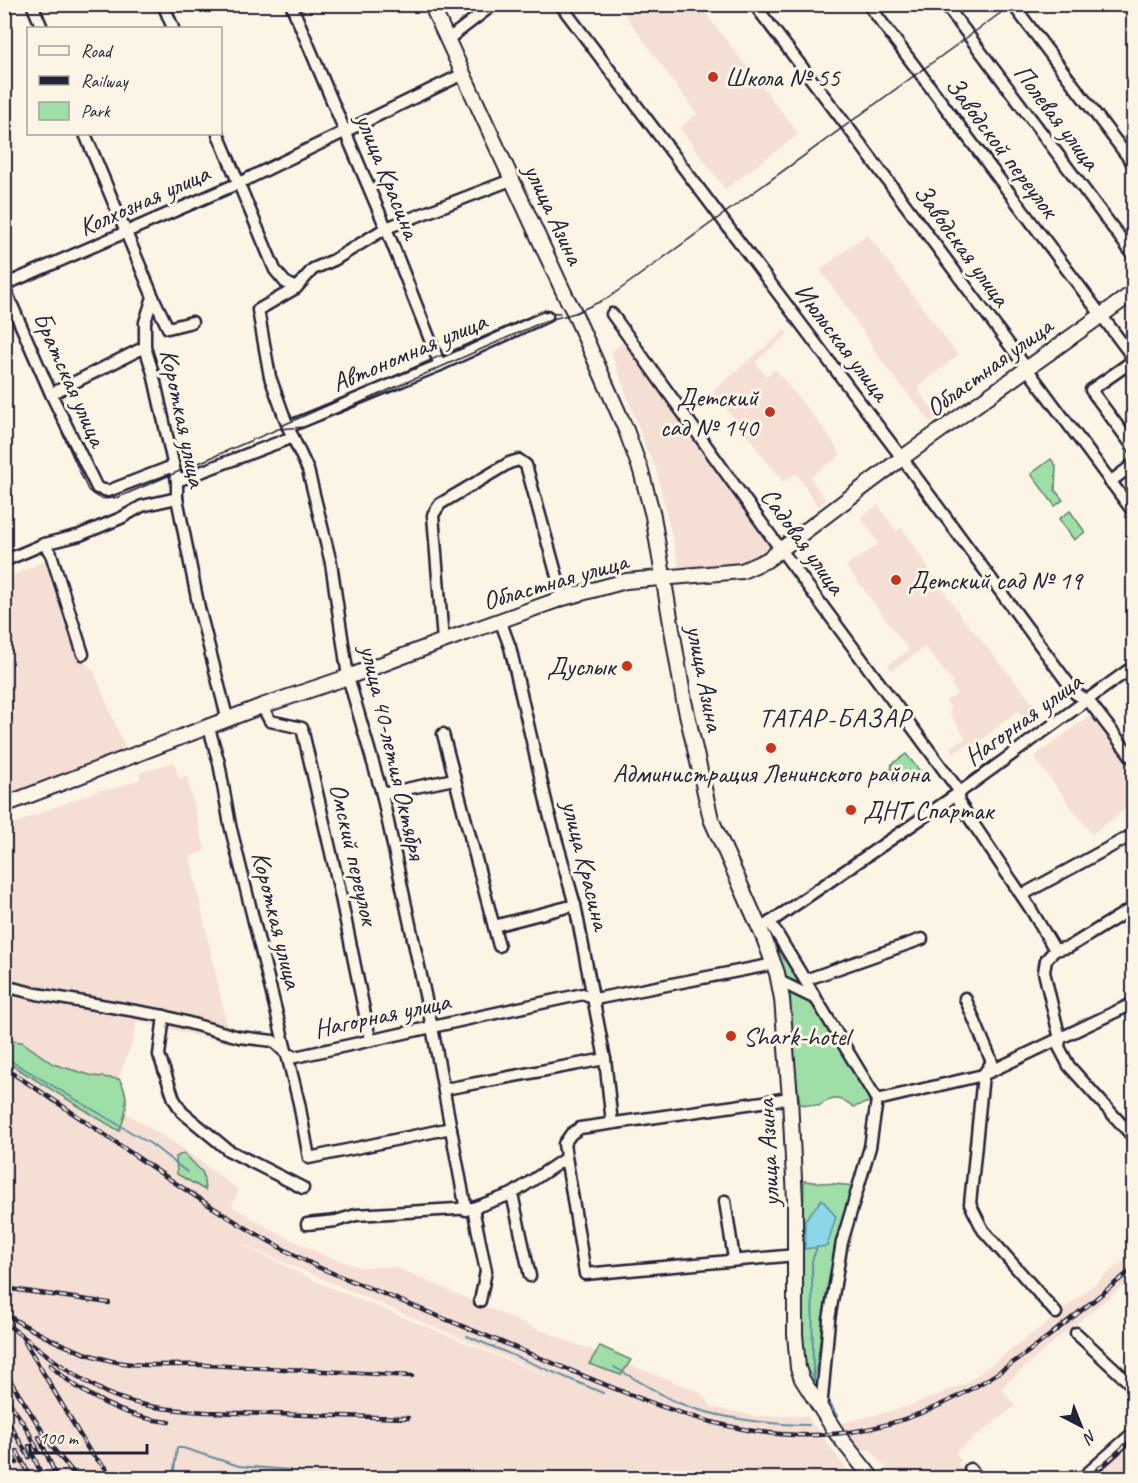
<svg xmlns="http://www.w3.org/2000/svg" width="1138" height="1483" font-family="Caveat,sans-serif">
  <rect width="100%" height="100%" fill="#fcf5e5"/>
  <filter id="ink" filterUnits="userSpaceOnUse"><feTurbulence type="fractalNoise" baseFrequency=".0167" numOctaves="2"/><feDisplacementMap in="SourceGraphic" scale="12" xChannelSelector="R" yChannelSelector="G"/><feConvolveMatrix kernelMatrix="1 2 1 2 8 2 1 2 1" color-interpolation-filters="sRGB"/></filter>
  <g filter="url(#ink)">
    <!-- built -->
    <g fill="#f5ded3" fill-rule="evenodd">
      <path d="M618 5H699L799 134 725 189 680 128 697 114Z"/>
      <path d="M867 234 958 355 919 387 920 393 938 416 931 422 885 366 851 313 820 270Z"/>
      <path d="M785 330 788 334 755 362 766 376 775 369 827 433 841 455 810 477 826 501 818 506 796 473 783 482 713 391Z"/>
      <path d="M623 342 745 511 772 549 747 563 680 570 655 465 648 453 611 352Z"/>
      <path d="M878 505 896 531 902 528 966 624 967 623 1044 717 1030 728 1018 710 973 747 969 743 954 753 951 748 966 738 949 712 952 709 946 701 957 694 951 684 953 682 925 647 892 670 888 665 909 650 846 566 879 544 861 517Z"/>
      <path d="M49 559 77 652 95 674 127 753 5 800V579Z"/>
      <path d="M1092 714 1133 769V803L1092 834 1034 757Z"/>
      <path d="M174 762 179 779 187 777 205 850 190 857 231 1044 137 1021 132 1043 109 1102 183 1149 239 1190 232 1206 263 1225 325 1256 360 1267H395L527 1325 700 1392 712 1407 753 1416H807L853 1478H5V827L99 790 113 789 141 779 139 773ZM237 1242 546 1375V1376L322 1284Z"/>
      <path d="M1133 1253V1278L1059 1337 1001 1388 1015 1406 955 1453 961 1461 958 1464 971 1478H894L870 1449 862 1451 840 1424 910 1406 966 1383 1043 1326Z"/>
      <path d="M1133 1435V1478H1085Z"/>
    </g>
    <!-- green -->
    <g fill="#9fdea7" stroke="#608071" stroke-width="1.5">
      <path d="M1051 459 1056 466 1055 490 1063 500 1055 506 1031 474Z"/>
      <path d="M1070 511 1085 532 1074 540 1059 519Z"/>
      <path d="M906 754 928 781 890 777 892 764Z"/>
      <path d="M776 937 875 1100 854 1107C841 1097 832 1096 819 1106L800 1104Z"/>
      <path d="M5 1040 22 1042 53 1064 93 1076 119 1079C130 1095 127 1114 119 1131L5 1061Z"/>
      <path d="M184 1153 203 1173 205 1190 177 1174 176 1157Z"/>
      <path d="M804 1181 855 1186 829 1286 813 1387 806 1375 800 1342Z"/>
      <path d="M600 1346 631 1360 621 1375 589 1364Z"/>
    </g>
    <!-- water -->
    <path fill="#8ad7e8" stroke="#608fa3" stroke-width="1.5" d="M822 1199 836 1217 827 1246 805 1249V1220Z"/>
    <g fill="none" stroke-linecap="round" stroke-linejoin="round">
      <!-- stream -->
      <g stroke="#608fa3" stroke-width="2">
        <path d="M4 1057 151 1144 187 1172"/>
        <path d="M817 1247 812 1261 813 1376 818 1385"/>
        <path d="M467 1336 603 1393"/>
        <path d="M614 1367C632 1377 651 1389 670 1399 707 1417 768 1425 809 1425"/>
        <path d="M828 1400 837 1416"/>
        <path d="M167 1478 174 1470 177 1448H183L239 1466 290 1470"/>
      </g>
      <!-- minor casing -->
      <g stroke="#22223b" stroke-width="15">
        <g id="minor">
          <path d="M32 4 42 28"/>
          <path d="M163 4 173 28"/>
          <path d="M291 4 386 228 440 365"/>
          <path d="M560 4 902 458 1076 694 1088 700 1134 760"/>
          <path d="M754 4 850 130 1134 513"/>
          <path d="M868 4 1134 359"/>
          <path d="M945 4 1134 256"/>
          <path d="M1133 4 1134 6"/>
          <path d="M1017 10 1134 165"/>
          <path d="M447 40 494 4"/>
          <path d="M85 134 153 297 145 322V347L153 373 177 481V498L199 608 228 721"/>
          <path d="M218 134 275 270 285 282 296 288"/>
          <path d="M4 285 239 183 463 74"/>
          <path d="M4 287 51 394 97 488 108 491 173 466"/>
          <path d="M153 297 168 328 192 322"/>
          <path d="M612 314 776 543 960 792"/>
          <path d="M1134 360 1091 390 1134 448"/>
          <path d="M51 394 145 347"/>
          <path d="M288 427 440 365 547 316"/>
          <path d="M177 481 293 437"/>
          <path d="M1110 482 1134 464"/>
          <path d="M44 544 51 554 83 654"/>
          <path d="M4 561 44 544 80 535 121 518 142 506 177 498"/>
          <path d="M500 620 510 647 549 814 575 905 605 1059 612 1123"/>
          <path d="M443 641 433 515 440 504 509 463 519 460 526 465 563 598"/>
          <path d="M262 706 270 721 302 728 338 883 370 1039"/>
          <path d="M209 728 219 763 230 825 299 1103 309 1158 451 1128"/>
          <path d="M443 734 499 946"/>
          <path d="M960 792 958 801 1030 908 1055 950 1046 960 1044 972 1060 1039 1059 1047 1069 1066 1134 1138"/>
          <path d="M382 794 454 779"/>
          <path d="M1022 895 1134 834"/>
          <path d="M770 922 877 1100 870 1147 842 1242 829 1320 821 1410"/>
          <path d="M766 925 960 792 1134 666"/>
          <path d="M494 926 575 905"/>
          <path d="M1055 950 1069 947 1134 907"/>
          <path d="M805 980 922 939"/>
          <path d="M779 981 816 999"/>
          <path d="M4 986 37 994 164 1016 239 1037 273 1041 286 1053 295 1057 583 994 595 999 774 964"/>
          <path d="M965 998 992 1062 983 1075 970 1204 983 1230 1056 1313"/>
          <path d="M164 1016 159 1055 174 1099 182 1112 228 1150 303 1188"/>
          <path d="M445 1089 605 1059"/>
          <path d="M790 1098 580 1128 571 1134 564 1144 585 1274 796 1255"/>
          <path d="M877 1100 983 1075 1134 1003"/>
          <path d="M512 1194 530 1276"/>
          <path d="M725 1201 734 1259"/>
          <path d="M473 1208 486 1271 480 1301"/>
          <path d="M466 1210 432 1027 382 794 348 677 331 563 308 470 288 427 270 377 258 310 296 288 313 269 334 260 386 228 511 180"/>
          <path d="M307 1224 336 1221 356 1215 473 1208 512 1194 566 1158"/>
          <path d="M1076 1333 1134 1387"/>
          <path d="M970 1469 978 1478"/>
          <path d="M1082 1478 1134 1432"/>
        </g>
      </g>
      <!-- major casing -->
      <g stroke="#22223b" stroke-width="18">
        <g id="major">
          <path d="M431 4 565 295 573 310 626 430 641 471 653 516 684 701 711 819 764 938 777 973 782 999 790 1098 795 1200V1334L798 1368 802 1379 837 1434 872 1478"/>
          <path d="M4 805 262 706 348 677 443 641 563 598 626 581 742 571 767 560 902 458 1134 292"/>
        </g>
      </g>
      <!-- minor -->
      <use href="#minor" stroke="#fcf5e5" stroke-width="10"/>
      <!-- major -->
      <use href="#major" stroke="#fcf5e5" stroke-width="14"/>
      <!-- tram -->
      <g stroke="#22223b" stroke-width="1.5">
        <path d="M4 312 12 322 88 490C98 500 105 500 119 497L278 429 305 427 545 321 575 313 608 298 1013 4"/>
        <path d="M281 426 533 315 543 312 560 313"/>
      </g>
      <!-- rail casing -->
      <g stroke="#22223b" stroke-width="4.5">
        <g id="rail">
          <path d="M4 1068C110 1134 208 1214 320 1268 395 1298 469 1329 543 1359 679 1415 792 1471 938 1406 1011 1373 1072 1317 1134 1268"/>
          <path d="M4 1288 109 1303"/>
          <path d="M4 1313C35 1333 72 1351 108 1360 138 1368 172 1364 203 1365 273 1368 342 1372 412 1376"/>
          <path d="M4 1322C37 1347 70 1375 107 1393 137 1407 173 1410 206 1412L408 1418"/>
          <path d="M25 1342 90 1452 115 1478"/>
          <path d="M50 1365C82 1395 125 1418 169 1422"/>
          <path d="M4 1371 55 1451 78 1478"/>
          <path d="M4 1394 27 1429 38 1451"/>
          <path d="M4 1415 29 1457"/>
          <path d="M39 1437 57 1478"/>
          <path d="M4 1443 17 1463"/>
          <path d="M29 1446 43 1478"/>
          <path d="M17 1451 31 1478"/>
          <path d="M1088 1478 1134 1438"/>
        </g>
      </g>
      <!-- rail -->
      <use href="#rail" stroke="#fcf5e5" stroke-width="2" stroke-dasharray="7" stroke-linecap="butt"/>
    </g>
  </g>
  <!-- markers -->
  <g fill="#c8321e" stroke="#fcf5e5" stroke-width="2">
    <circle cx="713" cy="77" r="6"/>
    <circle cx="770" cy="412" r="6"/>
    <circle cx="896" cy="580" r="6"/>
    <circle cx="627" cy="666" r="6"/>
    <circle cx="771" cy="748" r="6"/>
    <circle cx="851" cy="810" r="6"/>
    <circle cx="731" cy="1036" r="6"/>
  </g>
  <g text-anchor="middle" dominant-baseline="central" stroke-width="6" stroke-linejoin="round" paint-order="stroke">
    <!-- poi labels -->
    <g font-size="26" fill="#22223b" stroke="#fcf5e5" text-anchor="start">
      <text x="725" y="77">Школа № 55</text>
      <text x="758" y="397" text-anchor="end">Детский<tspan x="758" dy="30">сад № 140</tspan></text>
      <text x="908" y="580">Детский сад № 19</text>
      <text x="615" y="666" text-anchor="end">Дуслык</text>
      <text x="771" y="773" text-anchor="middle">Администрация Ленинского района</text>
      <text x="863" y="810">ДНТ Спартак</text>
      <text x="743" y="1036">Shark-hotel</text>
    </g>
    <!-- street labels -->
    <g font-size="26" fill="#22223b" stroke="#fcf5e5">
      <text transform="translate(1057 117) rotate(53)">Полевая улица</text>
      <text transform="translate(1002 147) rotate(53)">Заводской переулок</text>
      <text transform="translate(388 176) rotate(68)">улица Красина</text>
      <text transform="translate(144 200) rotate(-24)">Колхозная улица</text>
      <text transform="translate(554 214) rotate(65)">улица Азина</text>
      <text transform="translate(962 245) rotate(54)">Заводская улица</text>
      <text transform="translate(842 342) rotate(53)">Июльская улица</text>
      <text transform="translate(409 352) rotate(-23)">Автономная улица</text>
      <text transform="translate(989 367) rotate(-36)">Областная улица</text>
      <text transform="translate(70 379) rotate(66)">Братская улица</text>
      <text transform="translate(183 418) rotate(78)">Короткая улица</text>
      <text transform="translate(803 541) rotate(54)">Садовая улица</text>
      <text transform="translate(555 581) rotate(-16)">Областная улица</text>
      <text transform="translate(705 678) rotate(79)">улица Азина</text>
      <text transform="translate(1023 719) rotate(-36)">Нагорная улица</text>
      <text transform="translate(393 752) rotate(77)">улица 40-летия Октября</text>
      <text transform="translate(354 854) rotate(77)">Омский переулок</text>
      <text transform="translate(586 865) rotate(76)">улица Красина</text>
      <text transform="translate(277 920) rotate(76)">Короткая улица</text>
      <text transform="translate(382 1015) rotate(-12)">Нагорная улица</text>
      <text transform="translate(768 1153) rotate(-93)">улица Азина</text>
    </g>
    <!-- neighbourhood labels -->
    <g font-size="27" letter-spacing="1.5" fill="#22223b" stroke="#fcf5e5">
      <text x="835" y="718">ТАТАР-БАЗАР</text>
    </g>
  </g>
  <!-- margin -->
  <rect width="1138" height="1483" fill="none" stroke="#fcf5e5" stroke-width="24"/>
  <rect x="12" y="12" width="1114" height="1459" fill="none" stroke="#22223b" stroke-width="2" filter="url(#ink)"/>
  <!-- legend -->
  <rect x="27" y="27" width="195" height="108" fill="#fcf5e5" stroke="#a5a1a1" stroke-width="1.5"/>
  <rect x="39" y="46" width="30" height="9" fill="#fcf5e5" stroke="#a5a1a1" stroke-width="1.5"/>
  <text x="81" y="57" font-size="18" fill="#22223b">Road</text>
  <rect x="39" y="76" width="30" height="9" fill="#22223b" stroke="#a5a1a1" stroke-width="1.5"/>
  <text x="81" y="87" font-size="18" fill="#22223b">Railway</text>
  <rect x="39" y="102" width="30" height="18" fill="#9fdea7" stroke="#a5a1a1" stroke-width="1.5"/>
  <text x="81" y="117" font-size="18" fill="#22223b">Park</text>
  <!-- north arrow -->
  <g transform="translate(1081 1426) rotate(138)" stroke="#fcf5e5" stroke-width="4.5" paint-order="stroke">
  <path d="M0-4.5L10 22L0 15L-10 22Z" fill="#22223b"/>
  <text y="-9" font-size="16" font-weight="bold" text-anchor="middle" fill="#22223b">N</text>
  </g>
  <!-- scale -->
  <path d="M30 1444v9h117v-9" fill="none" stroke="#22223b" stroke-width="3"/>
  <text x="39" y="1444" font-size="18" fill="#22223b" stroke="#fcf5e5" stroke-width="4.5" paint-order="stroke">100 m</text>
</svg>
